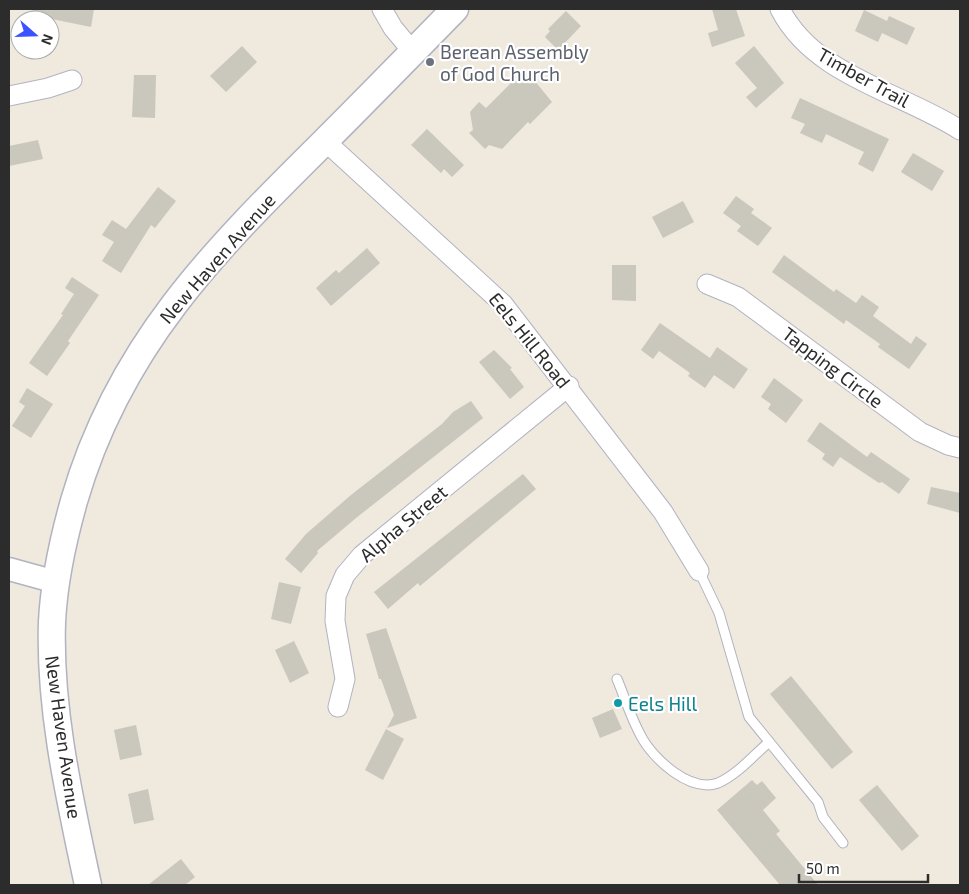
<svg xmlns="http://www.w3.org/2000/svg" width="969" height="894" font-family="'Exo 2',sans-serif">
  <rect width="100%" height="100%" fill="#efe9de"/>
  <!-- building -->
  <g fill="#cac7bc">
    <path d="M33 9H94L91 27 32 15Z"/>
    <path d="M712 9H736L745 36 712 47 708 33 718 30Z"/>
    <path d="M864 10 887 21 889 16 915 28 907 45 882 33 878 42 855 31Z"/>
    <path d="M566 11 581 26 558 50 545 37 550 31 548 29Z"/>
    <path d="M242 46 257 62 226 92 210 76Z"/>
    <path d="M754 46 784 83 756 108 746 97 757 88 735 63Z"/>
    <path d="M525 69 552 102 530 124 528 122 502 149 489 145 485 149 469 133 473 130 470 112 479 102 486 108Z"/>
    <path d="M134 75H156L155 118 132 117Z"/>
    <path d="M800 98 889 139 873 172 858 164 864 152 826 134 822 143 800 133 805 124 791 118Z"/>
    <path d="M427 129 464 165 452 177 444 169 441 173 411 145Z"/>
    <path d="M38 140 43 159 9 166V146Z"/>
    <path d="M913 153 944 171 932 191 901 172Z"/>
    <path d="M158 187 176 201 155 228 151 225 121 273 102 261 114 242 102 235 112 220 126 229Z"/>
    <path d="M736 196 754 209 751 213 772 228 758 246 737 231 741 226 723 213Z"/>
    <path d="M683 201 694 222 663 238 652 217Z"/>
    <path d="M367 248 380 263 331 306 316 288 336 270 339 273Z"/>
    <path d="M784 255 834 292 836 289 856 303 862 295 879 307 873 316 911 344 916 336 927 344 909 369 878 347 880 344 846 320 844 324 772 272Z"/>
    <path d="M612 265H636V301L612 300Z"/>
    <path d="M72 277 99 295 68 341 70 343 47 376 29 363 63 315 61 314 74 294 65 288Z"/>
    <path d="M660 323 710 358 717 347 748 369 734 389 714 375 705 388 688 376 690 373 659 351 653 359 641 350Z"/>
    <path d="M494 350 512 368 510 369 524 387 510 399 479 362Z"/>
    <path d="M774 378 803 400 786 423 768 409 771 404 761 397Z"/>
    <path d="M27 388 53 404 31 438 12 426 25 406 19 402Z"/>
    <path d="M471 401 483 418 356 518 317 551 318 553 301 573 285 559 306 534 351 495 442 424 453 412Z"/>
    <path d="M820 422 867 457 871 452 910 479 899 494 882 482 879 483 840 457 833 467 822 459 825 454 807 441Z"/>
    <path d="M523 474 536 489 420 586 418 583 388 609 374 592Z"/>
    <path d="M931 487 960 493V513L927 504Z"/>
    <path d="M279 582 301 587 291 624 271 619Z"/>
    <path d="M386 628 417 718 387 728 394 715 381 679H379L366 634Z"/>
    <path d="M294 641 309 673 290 683 275 650Z"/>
    <path d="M791 676 853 752 832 769 770 694Z"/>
    <path d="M613 709 622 729 600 738 592 718Z"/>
    <path d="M136 725 142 755 120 760 114 730Z"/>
    <path d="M386 729 404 739 383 780 365 770Z"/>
    <path d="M752 780 757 785 762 781 776 798 763 810 780 831 776 834 818 885H780L717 810Z"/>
    <path d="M877 785 919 836 902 851 859 800Z"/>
    <path d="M148 789 154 820 134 824 128 794Z"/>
    <path d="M181 859 195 877 185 885H148Z"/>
  </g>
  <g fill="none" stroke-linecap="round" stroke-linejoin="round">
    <!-- service casing -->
    <g stroke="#b2b3c1" stroke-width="11">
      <g id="service">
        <path d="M699 571 719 613 749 717 818 802 823 817 843 843"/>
        <path d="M617 679C625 698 631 718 641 736 653 759 690 793 718 783 737 775 754 755 769 742"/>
      </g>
    </g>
    <!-- minor casing -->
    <g stroke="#b2b3c1" stroke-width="21">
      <g id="minor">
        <path d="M382 9 393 28 413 52"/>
        <path d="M780 9C814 76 901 92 960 130"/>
        <path d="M9 96 48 88 72 80"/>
        <path d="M325 141 503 304 663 512 699 571"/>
        <path d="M707 284 738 297 920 432 948 445 960 448"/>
        <path d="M338 707 345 679 335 621 336 596 345 575 362 555 569 386"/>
      </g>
    </g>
    <!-- tertiary casing -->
    <g stroke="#b2b3c1" stroke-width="25">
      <path id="tertiary" d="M9 569 56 582"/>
    </g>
    <!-- secondary casing -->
    <g stroke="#b2b3c1" stroke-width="29">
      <path id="secondary" d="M88 885C70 800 49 710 52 622 54 581 63 540 74 501 119 345 214 251 326 140 369 97 412 53 455 9"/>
    </g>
    <!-- service -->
    <use href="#service" stroke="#fff" stroke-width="9"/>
    <!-- minor -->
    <use href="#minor" stroke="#fff" stroke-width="19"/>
    <!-- tertiary -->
    <use href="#tertiary" stroke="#fff" stroke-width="22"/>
    <!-- secondary -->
    <use href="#secondary" stroke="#fff" stroke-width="26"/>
  </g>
  <!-- markers -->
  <circle fill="#6b7280" stroke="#fff" stroke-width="2" cx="430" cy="62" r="5"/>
  <circle fill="#0f9aa8" stroke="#fff" stroke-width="2" cx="618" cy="703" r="5"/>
  <g text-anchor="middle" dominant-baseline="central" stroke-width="4.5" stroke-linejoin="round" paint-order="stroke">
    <!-- worship labels -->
    <g font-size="19" fill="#5b616d" stroke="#fff" text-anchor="start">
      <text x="440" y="51">Berean Assembly<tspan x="440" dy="22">of God Church</tspan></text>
    </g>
    <!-- street labels -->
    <g font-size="19" fill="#2c2c2c" stroke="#fff">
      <text transform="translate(864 77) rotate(29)">Timber Trail</text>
      <text transform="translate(217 258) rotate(-49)">New Haven Avenue</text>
      <text transform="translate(530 340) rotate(51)">Eels Hill Road</text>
      <text transform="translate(833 367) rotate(37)">Tapping Circle</text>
      <text transform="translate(403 523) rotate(-40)">Alpha Street</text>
      <text transform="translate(64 737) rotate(82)">New Haven Avenue</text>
    </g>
    <!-- culture labels -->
    <g font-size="19" fill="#0d838f" stroke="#fff" text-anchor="start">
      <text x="628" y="703">Eels Hill</text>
    </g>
  </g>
  <!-- border -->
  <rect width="969" height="894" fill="none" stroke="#2c2c2c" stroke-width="20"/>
  <!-- north arrow -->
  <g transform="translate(35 35) rotate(110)"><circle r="24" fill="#ffffff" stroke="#ababab"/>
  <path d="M0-4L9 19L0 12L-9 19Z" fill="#3b52ff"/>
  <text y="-8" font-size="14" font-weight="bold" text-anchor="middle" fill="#2c2c2c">N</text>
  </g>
  <!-- scale -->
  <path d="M799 874v8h129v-8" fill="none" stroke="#2c2c2c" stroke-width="2.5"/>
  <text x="806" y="874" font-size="15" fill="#2c2c2c" stroke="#ffffff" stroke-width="4" paint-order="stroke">50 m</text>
</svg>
